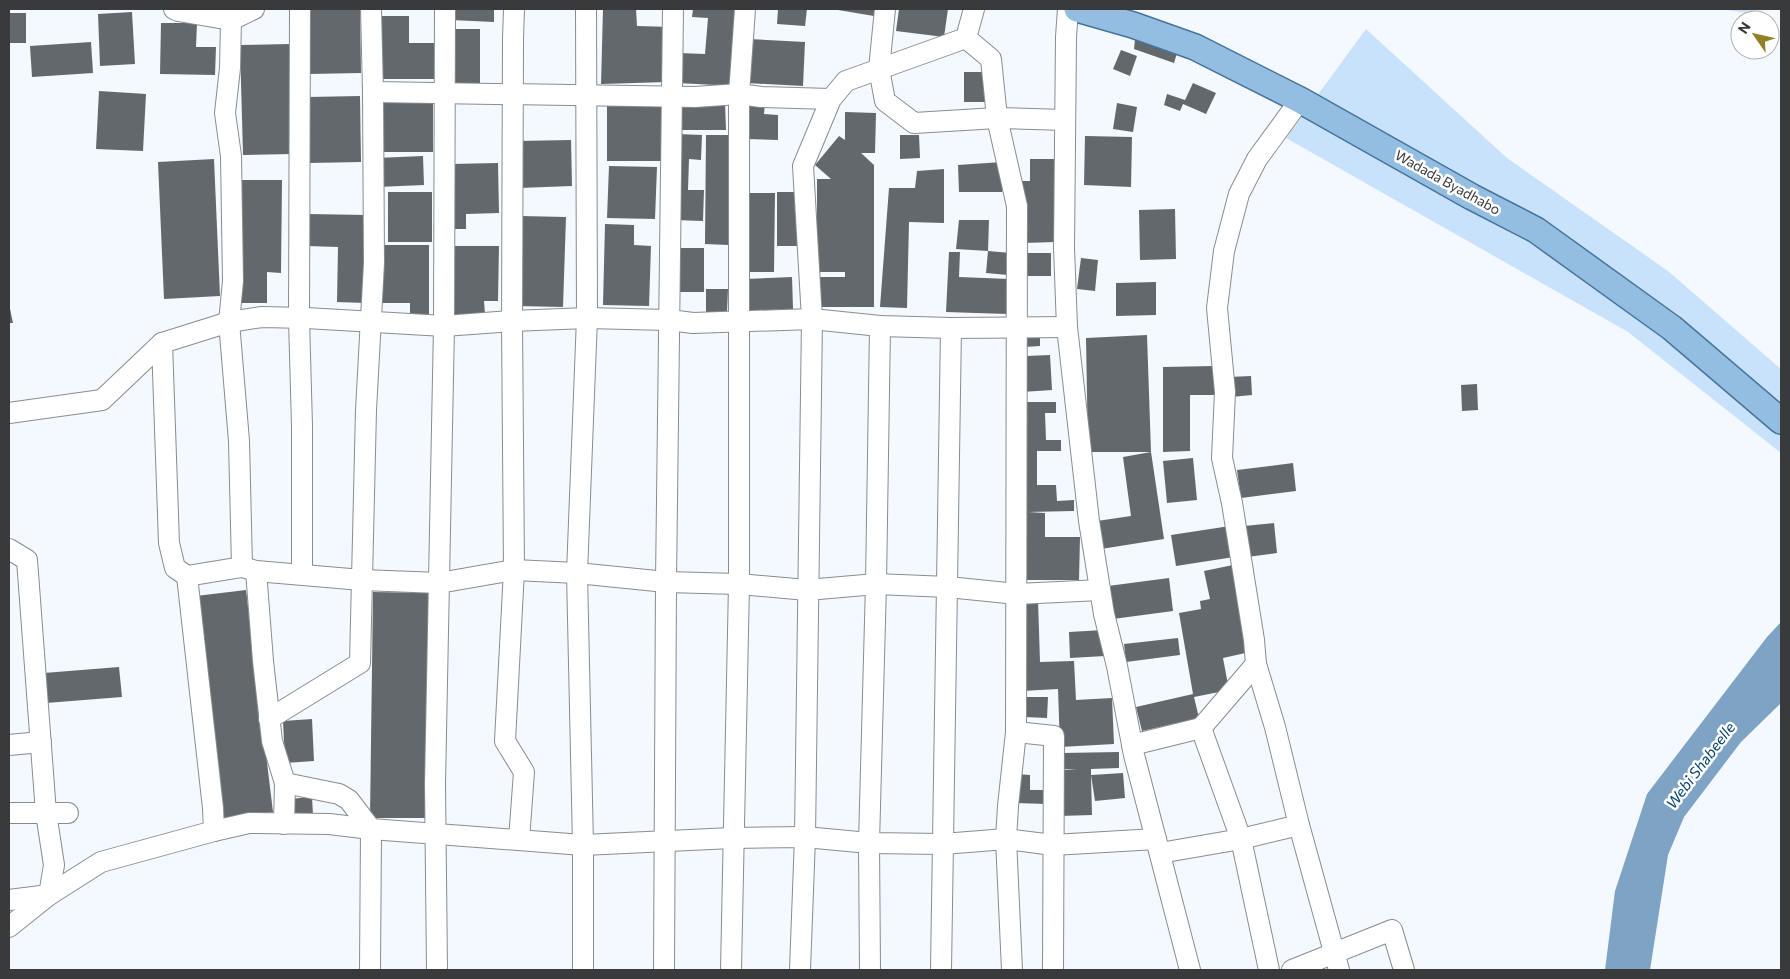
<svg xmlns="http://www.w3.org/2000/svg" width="1790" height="979" font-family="Commissioner,sans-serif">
  <rect width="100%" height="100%" fill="#f4f9ff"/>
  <!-- green -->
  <g fill="#c8e2fb">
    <path d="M1721 9H1762L1746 13Z"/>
    <path d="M1366 29 1507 158 1668 271 1781 369V453L1628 332 1286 138Z"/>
  </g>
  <!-- water -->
  <path fill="#7ea3c4" d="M1781 622V703L1741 742 1684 817 1668 855 1650 970H1605L1615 891 1647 794 1767 637Z"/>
  <!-- building -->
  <g fill="#63686d">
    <path d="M309 9H360L361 73 309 74Z"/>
    <path d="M452 9H494V22L451 20Z"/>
    <path d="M603 9H636L637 26 672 27 667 82 601 84Z"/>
    <path d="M693 9H740L735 86 677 83 679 53 705 54 708 18 692 17Z"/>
    <path d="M778 9H807L805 26 777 24Z"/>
    <path d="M839 9H875L874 16 838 10Z"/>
    <path d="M899 9H948L944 37 896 31Z"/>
    <path d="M132 12 135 64 100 66 98 14Z"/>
    <rect x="9" y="13" width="17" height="30"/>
    <path d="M380 16H409V43H440L439 79H380Z"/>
    <path d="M161 23H197L196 47H216L215 75 160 74Z"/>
    <path d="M450 29H480V83H449Z"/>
    <path d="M748 39 805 42 803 86 746 83Z"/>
    <path d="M1135 39 1177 53 1174 63 1134 49Z"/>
    <path d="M91 42 93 73 32 77 30 46Z"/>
    <path d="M291 44 293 154 243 155 240 45Z"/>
    <path d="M1121 50 1137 56 1130 76 1113 69Z"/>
    <rect x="964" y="72" width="25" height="30"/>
    <path d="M1193 83 1216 93 1206 114 1183 104 1180 111 1164 105 1167 94 1185 100Z"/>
    <path d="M99 91 146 94 143 151 96 149Z"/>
    <path d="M360 96 361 162 309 163 308 97Z"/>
    <path d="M433 102V152H382L381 103Z"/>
    <path d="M725 103 726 130H678V104Z"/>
    <path d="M748 103H765L764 114 778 115V140L747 139Z"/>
    <path d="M1117 103 1137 107 1133 132 1113 129Z"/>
    <path d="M662 105V161H607V106Z"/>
    <path d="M845 112 876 113 875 153H861L874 165V307H816V277H845V272H817V179H831L815 165 839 136 845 140Z"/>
    <path d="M677 134 702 135 701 160 689 159 688 190H704L703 221 674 220Z"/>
    <path d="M706 135H731L729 245 705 244Z"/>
    <path d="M900 135H919L920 158 900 159Z"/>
    <path d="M1085 136 1132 137 1131 187 1084 185Z"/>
    <path d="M571 140 572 186 519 188 518 141Z"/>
    <path d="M423 156 424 185 377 187 376 158Z"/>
    <path d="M214 159 220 296 164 299 158 162Z"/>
    <path d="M1030 159H1056V242L1022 243 1021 181H1030Z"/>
    <path d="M1002 162V192H959L958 165Z"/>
    <path d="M498 163 499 213 466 214V229H452L451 164Z"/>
    <path d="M609 166 657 167 655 219 607 218Z"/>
    <path d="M944 169V223L909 222 907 308 880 307 889 188H915L917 171Z"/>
    <path d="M240 180H282L281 273 267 272V303H239Z"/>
    <rect x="388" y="192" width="44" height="50"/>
    <path d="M777 192H798L797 246H777Z"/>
    <path d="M747 193H775L774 272H746Z"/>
    <path d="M1175 209 1176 259 1140 260 1139 210Z"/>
    <path d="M308 214 367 215 365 303 337 302 338 247 307 246Z"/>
    <path d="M521 216 566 217 563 307 517 306Z"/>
    <path d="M959 220H989L988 251 956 249Z"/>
    <path d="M605 224 634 225V245L651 246 649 306 603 305Z"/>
    <path d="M382 245H429V314H410V303H381Z"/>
    <path d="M451 246H499L498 301H484L485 314H451Z"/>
    <path d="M675 248H704V292H674Z"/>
    <path d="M988 251 1011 253 1008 275 986 273Z"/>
    <path d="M949 252H960L959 277 1009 279 1007 314 946 312Z"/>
    <rect x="1024" y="253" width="27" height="23"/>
    <path d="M1081 258 1098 260 1095 291 1077 289Z"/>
    <path d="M792 277 793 309 747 311 745 279Z"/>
    <path d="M1156 282V315L1116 316V283Z"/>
    <path d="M706 289H728L727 313 706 312Z"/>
    <path d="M9 304 13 323H9Z"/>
    <path d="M1040 333V346L1025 347V334Z"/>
    <path d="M1147 335 1151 452H1088L1086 338Z"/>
    <path d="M1050 355 1052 390 1022 392 1026 356Z"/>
    <path d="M1214 366V395H1190V451L1163 452V367Z"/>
    <path d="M1251 376 1252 395 1231 397 1229 377Z"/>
    <path d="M1477 384 1478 410 1462 411 1461 385Z"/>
    <path d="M1023 402H1056V413H1045L1046 440H1061V451H1037V485H1056L1057 501 1074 500V511L1028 512 1045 513V537H1080L1079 580H1023Z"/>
    <path d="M1151 452 1164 539 1101 549 1097 521 1131 516 1123 457Z"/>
    <path d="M1193 458 1197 500 1167 503 1163 461Z"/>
    <path d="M1293 463 1296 491 1241 498 1237 470Z"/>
    <path d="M1274 523 1277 553 1247 557 1244 526Z"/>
    <path d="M1230 526 1234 557 1176 566 1171 535Z"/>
    <path d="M1233 565 1250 652 1223 658 1229 690 1194 697 1199 718 1142 731 1136 707 1193 694 1179 613 1201 609 1200 601 1210 599 1204 571Z"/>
    <path d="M1169 578 1173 611 1113 619 1108 586Z"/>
    <path d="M246 590 273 812 223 818 196 596Z"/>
    <path d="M373 592 431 593 429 818H370Z"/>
    <path d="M1038 600 1040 662 1074 661 1076 700 1112 698 1114 744 1060 747 1058 689 1022 691 1020 601Z"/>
    <path d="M1104 630 1105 656 1070 658 1069 632Z"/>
    <path d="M1178 638 1180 655 1126 662 1124 644Z"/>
    <path d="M119 667 122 697 46 703 44 673Z"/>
    <path d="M1025 697H1048L1047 718 1024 717Z"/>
    <path d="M312 719 314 761 285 763 283 721Z"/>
    <path d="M1119 752V768L1091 769V775L1123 773 1125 798 1095 801 1091 775 1092 815 1059 816V770H1077L1062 769V753Z"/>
    <path d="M1016 774 1030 775V790H1046V804L1015 803Z"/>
    <path d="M312 797 313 815 290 817 289 799Z"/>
  </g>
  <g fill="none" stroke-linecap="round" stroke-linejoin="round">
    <!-- minor casing -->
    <g stroke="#878c91" stroke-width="22">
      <g id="minor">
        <path d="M174 9 178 11 231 20 254 9"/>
        <path d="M300 9 299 319 302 426V574"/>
        <path d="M514 9 513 39 512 321 514 570 505 741 524 772 519 840"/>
        <path d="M885 9 879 69 885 101 914 123 997 118 1065 120"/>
        <path d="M1068 9 1066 37 1064 248 1067 327 1089 521 1104 614 1117 666 1134 755 1190 970"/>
        <path d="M231 20 230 68 225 113 231 156 233 281 229 322 239 441 242 567"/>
        <path d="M966 38 991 59 997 118 1017 206 1016 732 1008 806 1006 839 1012 970"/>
        <path d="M373 92 695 97 739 94 761 97 831 99"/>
        <path d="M1300 100 1257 159 1239 194 1224 251 1217 308 1225 392 1222 458 1232 503 1254 640 1256 664 1275 727 1299 825 1339 970"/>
        <path d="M162 343 169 543 175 568 187 576 242 567 256 571 362 580 439 583 514 570 577 573 666 582 739 584 807 590 876 584 948 587 1017 594 1100 590"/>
        <path d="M9 413 102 400 162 343 229 322 262 317 306 318 444 326 512 321 587 318 669 320 693 323 812 319 880 326 951 328 1067 327"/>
        <path d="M9 549 27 560 46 813 54 865 49 895 9 900"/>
        <path d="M256 571 263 661 272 741 285 783 284 824"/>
        <path d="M187 576 213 808 214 831"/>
        <path d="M269 719 360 663 366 410 374 263 373 92 371 9"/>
        <path d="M1201 728 1241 839 1269 970"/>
        <path d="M1016 732 1054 736 1053 970"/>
        <path d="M9 745 41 742"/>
        <path d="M1132 745 1201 728 1256 664"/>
        <path d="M285 783 339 794 349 800 371 829 370 970"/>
        <path d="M9 813H68"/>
        <path d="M1160 853 1241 839 1299 825"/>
        <path d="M9 927 49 895 101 862 214 831 249 823 329 824 371 829 583 845 732 838 805 837 869 843 943 844 1006 839 1053 845 1156 839"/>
        <path d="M437 970 435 784 444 326 445 9"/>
        <path d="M583 970V845L577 573 587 318 586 9"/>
        <path d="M664 970 666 582 673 9"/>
        <path d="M731 970 739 584V94L745 9"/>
        <path d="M800 970 805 837 812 319 803 166 831 99 846 81 966 38 974 9"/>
        <path d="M870 970 869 843 876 584 880 326"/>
        <path d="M941 970 951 328"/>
        <path d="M1292 970 1392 930 1404 970"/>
      </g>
    </g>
    <!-- major casing -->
    <g stroke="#45739a" stroke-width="28">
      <path id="major" d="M1077 9 1133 25 1195 47 1300 100 1472 197 1536 230 1672 328 1781 421"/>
    </g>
    <!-- minor -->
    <use href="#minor" stroke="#fff" stroke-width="20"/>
    <!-- major -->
    <use href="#major" stroke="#94bee1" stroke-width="25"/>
  </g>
  <g text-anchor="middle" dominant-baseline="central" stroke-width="5" stroke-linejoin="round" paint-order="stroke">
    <!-- street labels -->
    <g font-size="14" fill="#383a3c" stroke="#fff">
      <text transform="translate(1448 182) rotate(29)">Wadada Byadhabo</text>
    </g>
    <!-- water labels -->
    <g font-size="15" font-style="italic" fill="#04436e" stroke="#fff">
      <text transform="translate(1700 765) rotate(-53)">Webi Shabeelle</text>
    </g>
  </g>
  <!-- border -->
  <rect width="1790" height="979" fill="none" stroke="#383a3c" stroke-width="20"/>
  <!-- north arrow -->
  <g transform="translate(1755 35) rotate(304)"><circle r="24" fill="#ffffff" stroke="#afb0b1"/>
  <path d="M0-4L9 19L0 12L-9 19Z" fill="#937f26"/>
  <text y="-8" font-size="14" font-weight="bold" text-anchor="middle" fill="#383a3c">N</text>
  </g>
</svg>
